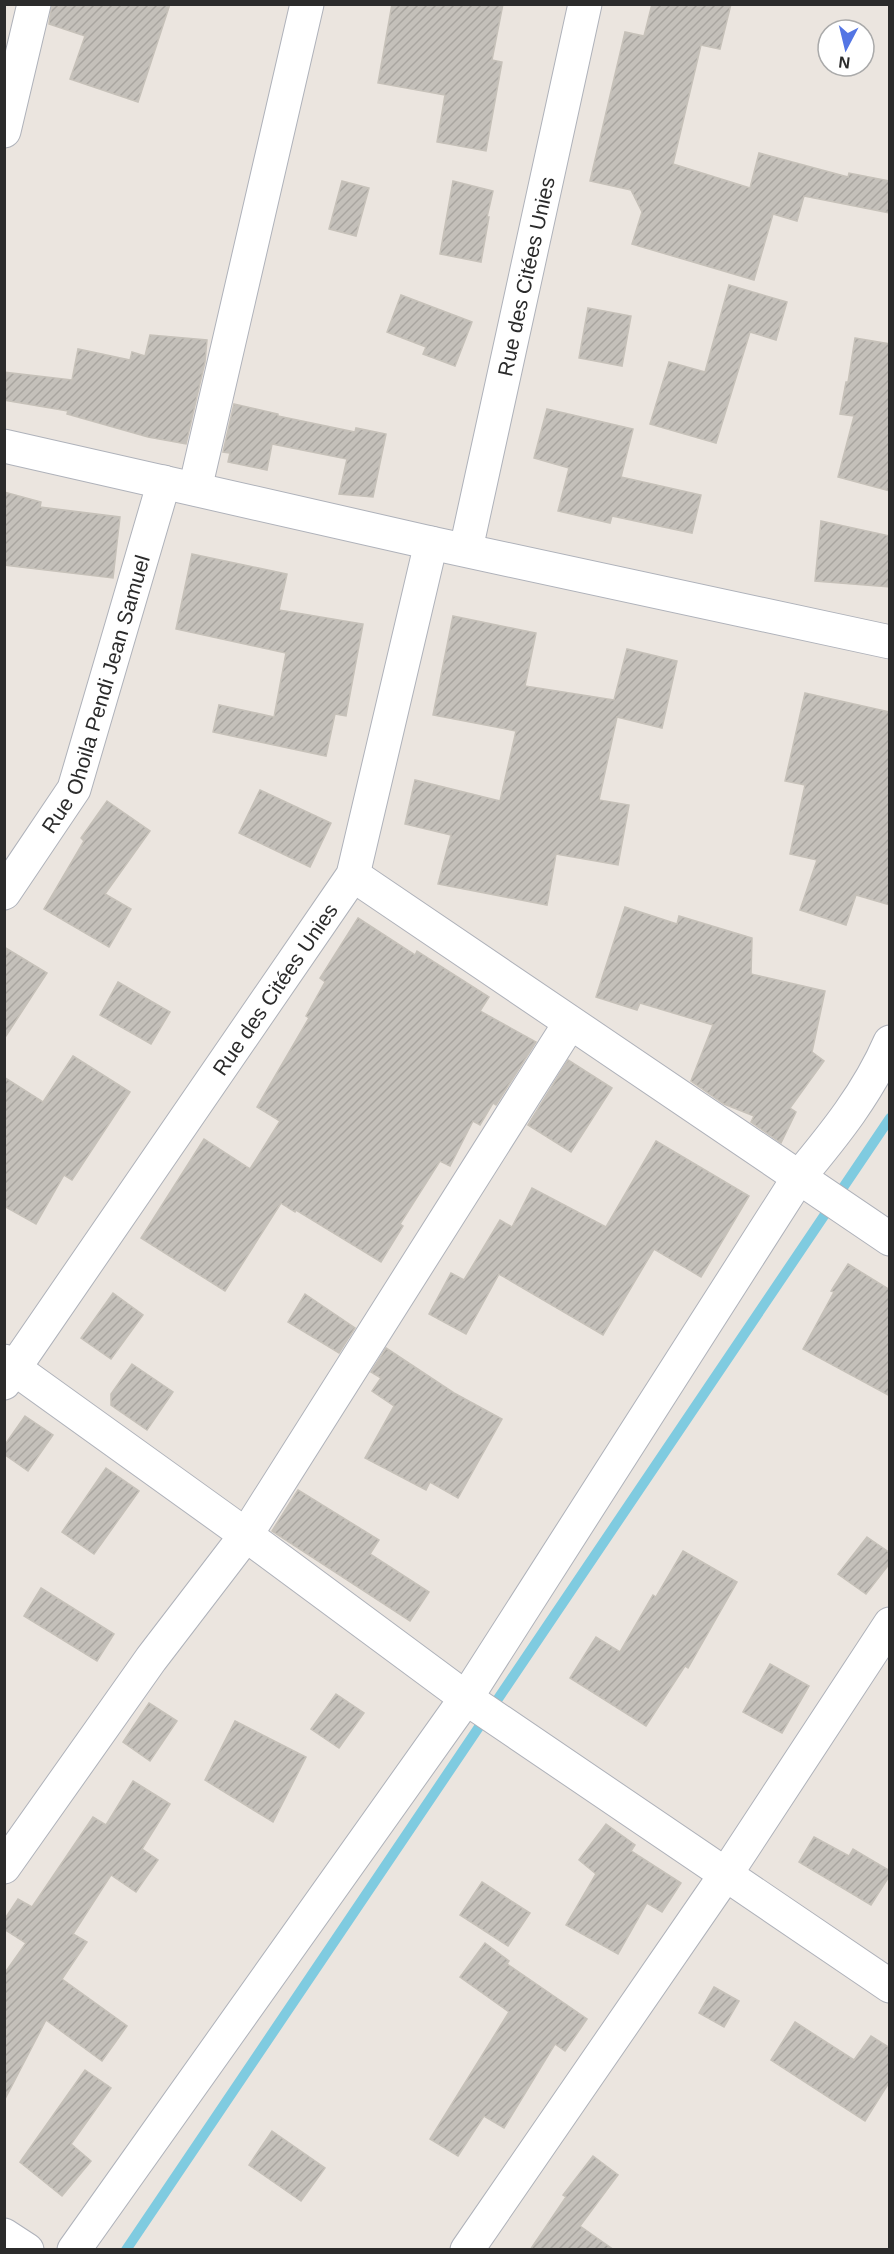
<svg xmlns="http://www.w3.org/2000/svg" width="894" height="2254" font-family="Helvetica,sans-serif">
  <defs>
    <pattern id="building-hatch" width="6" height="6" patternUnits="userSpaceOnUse" patternTransform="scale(1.5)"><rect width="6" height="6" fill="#c4c0ba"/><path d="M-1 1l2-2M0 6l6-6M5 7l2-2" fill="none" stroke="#a9a5a0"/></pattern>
  </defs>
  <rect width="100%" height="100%" fill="#ebe5df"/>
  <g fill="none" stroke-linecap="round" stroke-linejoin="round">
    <!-- stream -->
    <path stroke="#7fcbe0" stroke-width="10" d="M126 2250 890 1118"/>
  </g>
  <!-- building -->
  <g fill="url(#building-hatch)" stroke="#c6c1b9" stroke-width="1.5">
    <path d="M52 4H170L138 102 70 79 85 36 49 24Z"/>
    <path d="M392 4H503L492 60 502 62 486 151 437 142 445 95 378 83Z"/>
    <path d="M652 4H731L720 49 701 45 673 164 750 188 759 153 848 177 849 173 890 181V213L804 196 797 221 773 214 754 280 632 244 642 212 631 190 590 181 625 32 644 36Z"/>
    <path d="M342 181 369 188 356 236 329 229Z"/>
    <path d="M453 181 493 191 487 217H489L481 262 440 254Z"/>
    <path d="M729 285 787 302 776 340 750 332 716 443 650 424 669 362 705 372Z"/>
    <path d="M401 295 472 322 455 366 423 354 426 347 387 332Z"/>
    <path d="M588 308 631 316 622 366 579 358Z"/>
    <path d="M150 335 207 340 205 362 186 444 148 437 67 414 68 411 4 400V372L72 380 78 349 130 360 132 352 145 356Z"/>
    <path d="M855 338 890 344V491L838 477 854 416 840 414 846 382H848Z"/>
    <path d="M234 404 278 414V416L355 432 356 428 386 434 373 497 339 494 347 459 272 444 267 470 228 462 230 453 223 452Z"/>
    <path d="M547 409 633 429 621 477 701 495 692 533 612 516 610 523 558 511 569 468 534 458Z"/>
    <path d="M4 492 41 502 40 507 120 517 113 578 4 565Z"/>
    <path d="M821 521 890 536V587L815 581Z"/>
    <path d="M192 554 287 574 279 610 363 624 346 716 335 714 326 756 213 732 219 705 274 717 286 653 176 629Z"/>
    <path d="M453 616 536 633 525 686 614 700 627 649 677 661 662 728 617 717 599 800 629 805 618 865 556 854 547 905 438 884 451 835 405 824 415 780 500 801 516 731 433 715Z"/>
    <path d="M805 693 890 712V905L856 895 846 925 800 910 817 860 790 854 805 785 785 781Z"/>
    <path d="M260 790 331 823 310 867 239 833Z"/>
    <path d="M107 801 150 831 105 894 131 909 109 947 44 909 84 841 81 838Z"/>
    <path d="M625 907 677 924 679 916 752 938 751 974 825 991 812 1052 824 1061 790 1108 796 1112 781 1143 751 1122 754 1116 724 1104 691 1081 713 1025 640 1003 637 1010 596 997Z"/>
    <path d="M358 918 415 955 417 951 489 997 480 1011 536 1042 496 1105 493 1103 480 1125 473 1121 450 1166 440 1161 400 1224 403 1226 381 1262 296 1210 295 1212 281 1203 225 1291 141 1238 204 1139 250 1169 280 1121 257 1107 309 1018 306 1016 325 982 320 978Z"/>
    <path d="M4 947 47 973 4 1039Z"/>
    <path d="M118 982 170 1012 151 1044 100 1015Z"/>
    <path d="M73 1056 130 1092 72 1180 64 1175 36 1224 4 1206V1077L43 1102Z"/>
    <path d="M568 1060 612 1088 571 1152 528 1125Z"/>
    <path d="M656 1141 749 1196 701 1277 654 1249 603 1335 499 1274 466 1334 429 1314 451 1273 464 1280 500 1220 512 1227 532 1188 606 1227Z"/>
    <path d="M848 1264 890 1290V1396L803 1349 834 1292 831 1291Z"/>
    <path d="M113 1293 143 1315 111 1359 81 1338Z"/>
    <path d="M305 1294 355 1328 339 1353 288 1322Z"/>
    <path d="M386 1348 454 1393 502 1419 458 1498 430 1482 426 1490 365 1458 394 1406 372 1391 381 1378 371 1372Z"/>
    <path d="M132 1364 173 1392 147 1430 111 1405V1394Z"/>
    <path d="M25 1416 53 1435 28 1471 4 1454V1446Z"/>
    <path d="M106 1468 139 1491 94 1554 62 1532Z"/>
    <path d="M298 1490 379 1540 370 1554 429 1592 410 1621 272 1531Z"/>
    <path d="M867 1537 890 1553V1563L866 1594 838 1574Z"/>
    <path d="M683 1551 737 1582 688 1668 685 1666 646 1726 570 1678 596 1637 620 1652 653 1595 656 1597Z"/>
    <path d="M41 1588 114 1634 97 1661 24 1616Z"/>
    <path d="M770 1664 809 1686 782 1733 743 1712Z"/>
    <path d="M336 1694 364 1713 339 1748 311 1729Z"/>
    <path d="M149 1703 177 1721 150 1761 123 1742Z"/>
    <path d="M235 1721 306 1757 273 1822 205 1780Z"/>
    <path d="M133 1781 170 1804 142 1849 158 1860 136 1892 111 1875 73 1934 87 1942 62 1979 127 2026 102 2061 46 2020 4 2101V1974L26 1943 4 1929V1920L18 1899 32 1907 93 1817 106 1825Z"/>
    <path d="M606 1824 635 1845 631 1851 681 1883 662 1912 647 1903 618 1954 566 1925 596 1874 579 1860Z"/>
    <path d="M814 1837 849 1856 853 1849 890 1871V1875L871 1905 799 1862Z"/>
    <path d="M482 1882 530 1913 508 1946 460 1915Z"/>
    <path d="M485 1943 509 1961 507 1964 587 2019 565 2051 555 2044 504 2128 484 2116 458 2156 430 2139 509 2012 460 1977Z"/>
    <path d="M714 1987 739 2001 724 2027 699 2013Z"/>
    <path d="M795 2022 854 2060 871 2036 890 2048V2081L865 2121 771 2060Z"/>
    <path d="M85 2070 111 2088 71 2144 91 2161 62 2196 20 2162Z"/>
    <path d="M272 2131 325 2168 301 2201 249 2165Z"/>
    <path d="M593 2156 618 2175 580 2226 614 2250H530L566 2197 563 2195Z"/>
  </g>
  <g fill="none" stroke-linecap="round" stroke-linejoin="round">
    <!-- minor casing -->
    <g stroke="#afb2ba" stroke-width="35">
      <g id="minor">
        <path d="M4 131 34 4"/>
        <path d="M4 446 431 543 890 642"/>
        <path d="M195 489 307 4"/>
        <path id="s1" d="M466 549 585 4"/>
        <path d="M353 875 890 1239"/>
        <path id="s2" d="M4 893 74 789 164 482"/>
        <path d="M4 1361 246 1535 466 1698 890 1986"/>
        <path id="s3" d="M4 1383 353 875 431 543"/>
        <path d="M4 1867 151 1659 246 1535 570 1023"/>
        <path d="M4 2235 27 2250"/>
        <path d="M74 2250 466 1698 799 1177C834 1135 868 1093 890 1042"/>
        <path d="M467 2250 726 1874 890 1624"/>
      </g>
    </g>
    <!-- minor -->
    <use href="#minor" stroke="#fff" stroke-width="33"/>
  </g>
  <g text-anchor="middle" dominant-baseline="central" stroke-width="6" stroke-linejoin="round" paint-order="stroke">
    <!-- street labels -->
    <g font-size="21" fill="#2b2b2b" stroke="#fff">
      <text stroke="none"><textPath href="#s1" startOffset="279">Rue des Citées Unies</textPath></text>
      <text stroke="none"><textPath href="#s2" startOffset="222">Rue Ohoila Pendi Jean Samuel</textPath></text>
      <text stroke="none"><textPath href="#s3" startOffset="478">Rue des Citées Unies</textPath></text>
    </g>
  </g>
  <!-- border -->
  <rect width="894" height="2254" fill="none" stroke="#2b2b2b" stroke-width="12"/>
  <!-- north arrow -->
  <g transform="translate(846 48) rotate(187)"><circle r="28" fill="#ffffff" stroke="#aaaaaa" stroke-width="1.5"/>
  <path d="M0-4.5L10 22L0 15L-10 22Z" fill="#5375e4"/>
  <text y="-9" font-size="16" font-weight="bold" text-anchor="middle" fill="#2b2b2b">N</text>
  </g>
</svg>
